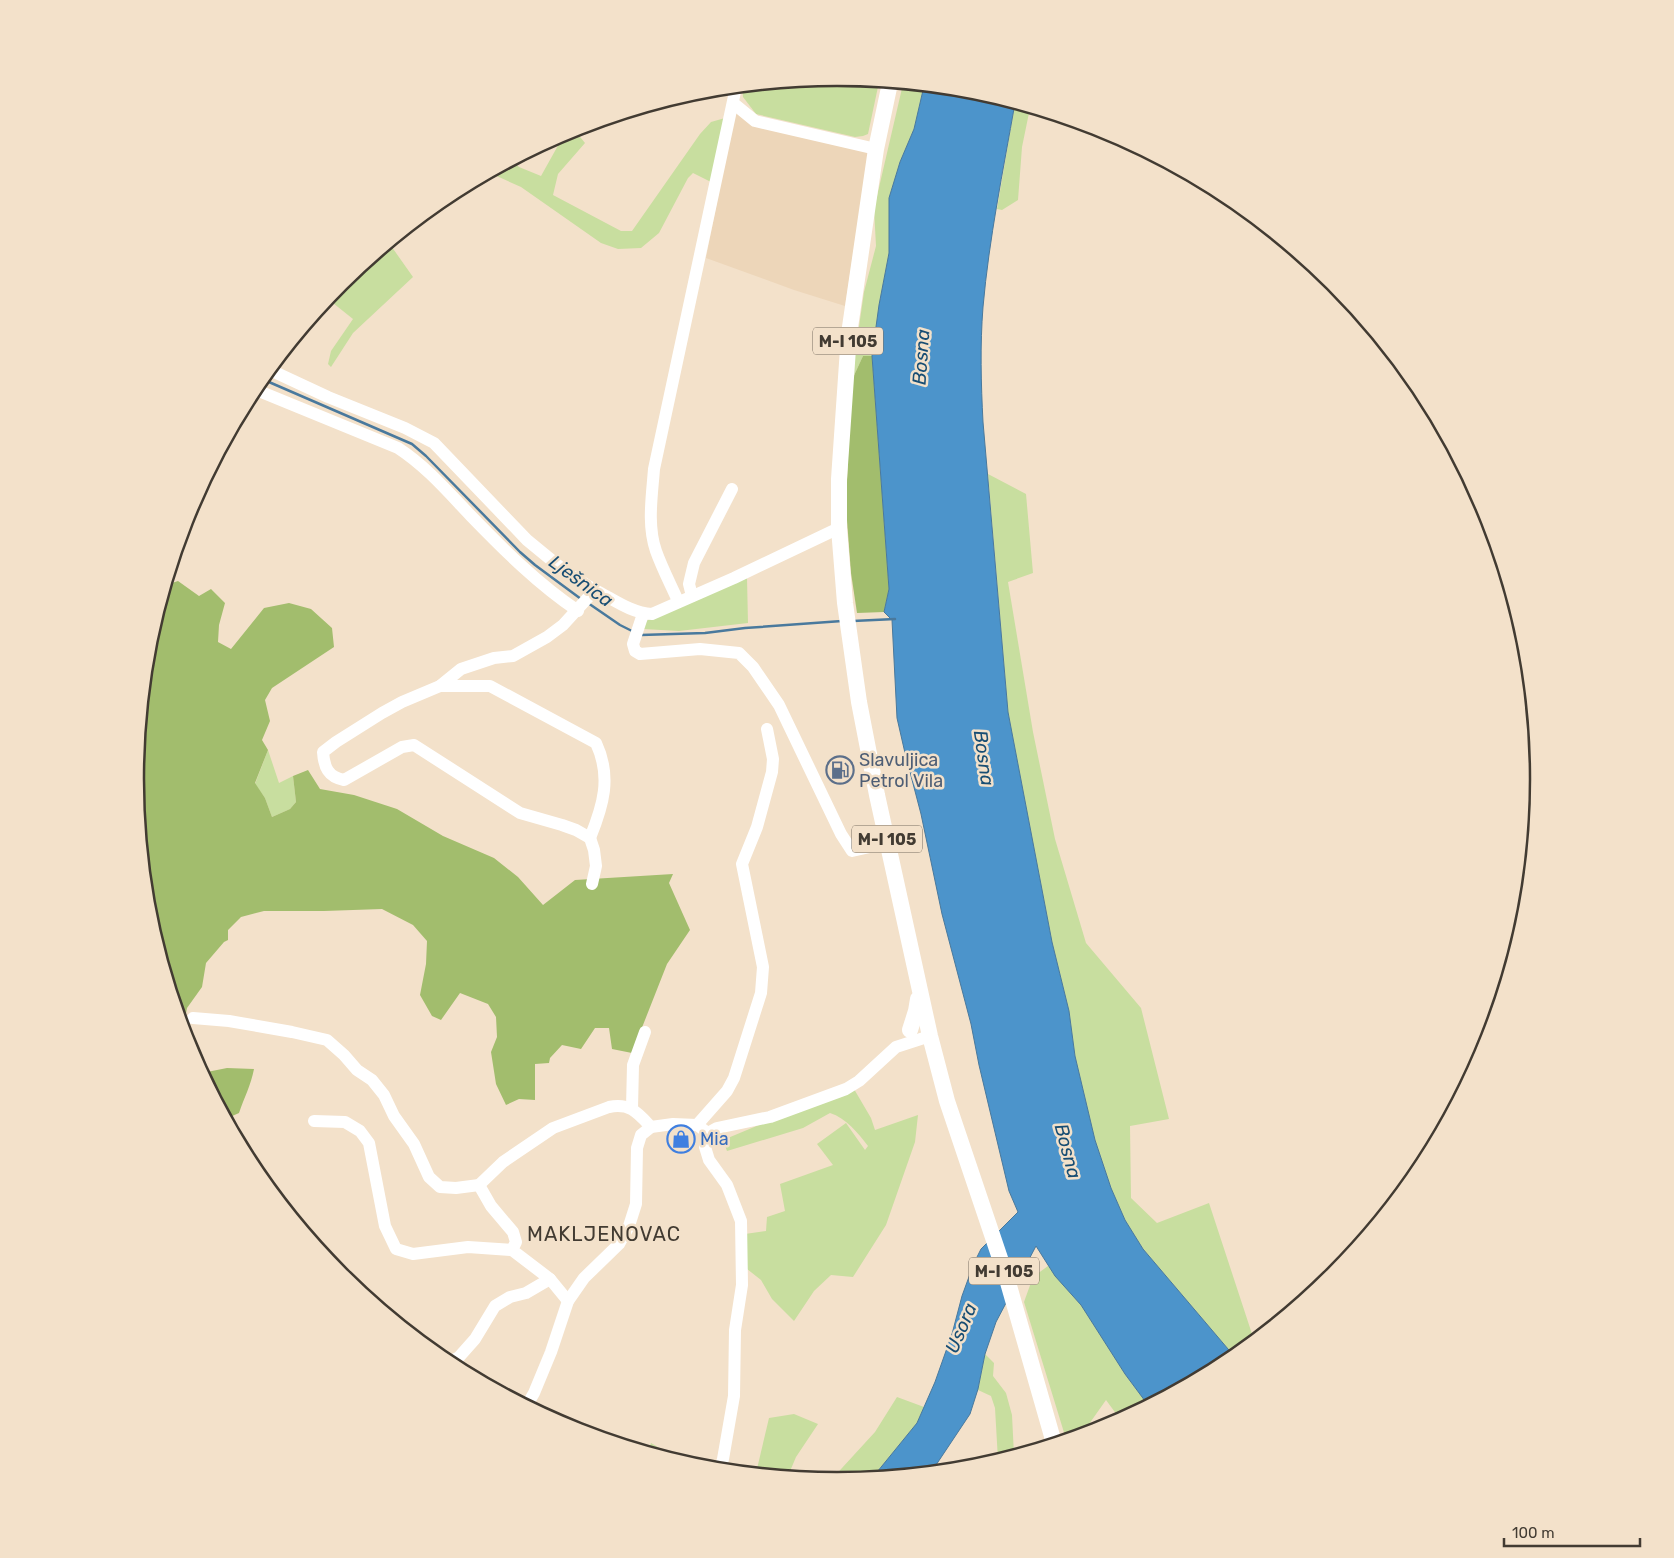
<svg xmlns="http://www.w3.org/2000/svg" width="1674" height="1558" font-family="Rubik,sans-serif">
  <rect width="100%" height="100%" fill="#f3e1ca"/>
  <!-- built -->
  <path fill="#edd6b9" d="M735 111 869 153 845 306 794 290 706 258Z"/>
  <!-- green -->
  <g fill="#c8de9f">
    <path d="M837 78 879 82 868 134 863 136 855 137 756 114 743 97 742 87Z"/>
    <path d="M903 84 924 86 914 129 900 162 889 198V253L879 305 872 356H863L851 382 864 292 876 246 874 209Z"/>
    <path d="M1015 103 1030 108 1022 147 1018 200 1002 210 997 209Z"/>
    <path d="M725 118 711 182 693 173 688 178 659 233 641 248 618 249 601 243 521 187 490 173 513 161 519 167 541 176 565 133 592 124 576 132 585 143 558 174 553 195 621 231H632L700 134 711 122Z"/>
    <path d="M389 243 413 277 353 333 331 367 328 364 331 351 353 319 328 299 341 283Z"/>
    <path d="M988 474 1026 494 1033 573 1008 582 1033 732 1055 839 1086 943 1141 1008 1169 1119 1130 1126 1131 1198 1157 1223 1209 1203 1254 1340 1234 1356 1143 1249 1125 1220 1111 1188 1095 1140 1075 1056 1069 1011 1052 942 1008 712Z"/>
    <path d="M747 578 748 623 679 631 643 629 646 621 652 618Z"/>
    <path d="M268 750 279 783 293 776 296 802 290 809 272 817 265 798 255 784Z"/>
    <path d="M854 1089 871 1118 875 1130 918 1115 915 1142 886 1225 853 1277 831 1275 814 1291 794 1321 772 1299 761 1280 742 1265 745 1234 766 1231 767 1217 785 1211 780 1184 833 1165 817 1144 846 1123 865 1150 868 1146C858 1133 846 1118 830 1113L803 1128 727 1151 723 1140 759 1125Z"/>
    <path d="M1048 1266 1081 1305 1125 1374 1148 1405 1120 1419 1106 1400 1082 1434 1066 1439 1024 1302 1033 1277Z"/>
    <path d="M985 1354 994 1363 993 1376 1006 1393 1012 1415 1014 1455 998 1460 995 1408 991 1396 978 1390Z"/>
    <path d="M897 1397 924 1407 917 1423 873 1477 831 1480 875 1432Z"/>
    <path d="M794 1414 818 1424 796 1457 788 1476 756 1473 769 1418Z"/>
    <path d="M651 1443 681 1461 648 1451Z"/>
  </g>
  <!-- forest -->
  <g fill="#a2bd6d">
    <path d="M863 356H872L889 589 884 612 857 613 851 573 846 507 851 382Z"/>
    <path d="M178 581 199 596 211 589 225 603 219 625 218 642 231 649 264 608 289 603 311 609 332 628 334 647 272 688 265 700 270 721 262 740 268 750 255 783 265 798 272 817 290 809 296 802 293 776 308 770 320 789 354 795 397 809 443 836 494 858 518 877 543 905 575 880 673 874 669 883 690 930 667 964 632 1053 612 1049 609 1028H595L581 1049 562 1045 550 1058 549 1063 535 1064V1100L519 1099 506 1105 496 1084 491 1052 497 1037 496 1017 488 1004 460 993 441 1020 432 1016 420 995 426 964 427 941 413 925 382 909 324 911H264L241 917 228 930V940L224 942 206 963 202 987 187 1008 185 1019 196 1040 204 1070 207 1072 227 1068 254 1069C251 1085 244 1098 239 1113L230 1117 224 1114 189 1047 149 916 136 779V770L141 761 138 752 149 642 166 585Z"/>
  </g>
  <!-- water -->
  <path fill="#4c94cb" stroke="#49799d" d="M924 86 974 91 1015 103C1003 171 989 239 983 307 980 345 981 384 983 422L1008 712 1052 942 1069 1011 1075 1056 1095 1140 1111 1188 1125 1220 1143 1249 1234 1356 1226 1362 1148 1405 1125 1374 1081 1305 1055 1276 1036 1246 996 1322 985 1354 978 1389 970 1414 932 1471 873 1477 917 1423 935 1382 952 1334 962 1296 974 1263 981 1249 1018 1212 1009 1191 979 1065 971 1024 942 914 921 814 905 753 897 718 892 620 884 612 889 589 872 356 879 305 889 253V198L900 162 914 129Z"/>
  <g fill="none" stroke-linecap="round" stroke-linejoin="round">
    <!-- stream -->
    <g stroke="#49799d" stroke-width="2.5">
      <path d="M262 379 412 444 426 456 520 552 535 565 581 599"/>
      <path d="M588 603 620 625 634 632"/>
      <path d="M853 621 895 619"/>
      <path d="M641 635 705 633 745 628 842 621"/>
    </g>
    <!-- minor -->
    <g stroke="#fff" stroke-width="12">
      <path d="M733 103 755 121 876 149"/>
      <path d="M270 370 328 397 405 428 434 443 527 540 566 572 595 590"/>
      <path d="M254 389 398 448C427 467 448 492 471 516 505 551 538 584 578 611"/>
      <path d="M692 596 689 584 694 563 732 489"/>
      <path d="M678 601C671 585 662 568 656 551 647 525 652 496 654 469L736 87"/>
      <path d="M643 614 633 644 635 651 640 654 700 649 739 653 753 667 779 705 841 834 852 851 888 843"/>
      <path d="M440 686H490L596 743C612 777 603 806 590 838"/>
      <path d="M592 884 596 866 594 850 590 838 576 830 562 825 520 813 414 745 402 747 344 780C328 777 324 767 323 752L336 742 382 713 402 702 440 686 461 669 494 658 513 656 547 637 563 625 595 590C613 599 631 613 652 614L734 578 839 528"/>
      <path d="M193 1018 229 1021 292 1032 327 1040 344 1055 357 1070 372 1080 384 1095 394 1116 414 1144 429 1177 440 1187 456 1188 479 1185 503 1162 553 1128 609 1107C630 1103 637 1112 651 1127"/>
      <path d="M632 1108 633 1065 645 1032"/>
      <path d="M314 1121 345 1122 360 1131 369 1143 385 1226 396 1249 413 1254 468 1247 512 1250"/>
      <path d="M697 1125 727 1091 734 1078 761 993 763 967 742 864 757 827 772 772 773 759 767 729"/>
      <path d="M708 1133 705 1147 709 1160 727 1185 741 1221 742 1285 735 1330 734 1396 723 1459 720 1469"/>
      <path d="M708 1133 717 1128 770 1117 846 1089 859 1081 896 1047 930 1036"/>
      <path d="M479 1185 491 1206 513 1232 516 1242 512 1250 550 1279 568 1301"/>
      <path d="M448 1363 459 1357 475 1339 495 1306 510 1297 526 1293 550 1279"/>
      <path d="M527 1405 534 1393 551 1352 568 1301 584 1278 619 1244 629 1226 636 1204 637 1148 641 1135 651 1127 673 1124 697 1125 708 1133"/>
    </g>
    <!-- major -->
    <g stroke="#fff" stroke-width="16">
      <path d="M890 83 876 149 849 334 839 479V528L845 603 859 702 877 795 930 1036 947 1101 1007 1279 1054 1443"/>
      <path d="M910 1030 916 1011 918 999"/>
    </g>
  </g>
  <!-- icons -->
  <defs>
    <g id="fuel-ring" transform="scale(1.4375)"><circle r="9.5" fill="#f3e1ca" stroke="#5c6f8a" stroke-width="1.5"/><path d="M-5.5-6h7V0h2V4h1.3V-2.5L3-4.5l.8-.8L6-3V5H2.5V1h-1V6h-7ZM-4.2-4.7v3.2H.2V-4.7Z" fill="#5c6f8a"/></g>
    <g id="shop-ring" transform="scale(1.4375)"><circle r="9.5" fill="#f3e1ca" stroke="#3f7fe0" stroke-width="1.5"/><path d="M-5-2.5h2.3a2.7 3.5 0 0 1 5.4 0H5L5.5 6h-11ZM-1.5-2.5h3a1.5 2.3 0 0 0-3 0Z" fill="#3f7fe0"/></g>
  </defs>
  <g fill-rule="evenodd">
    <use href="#fuel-ring" x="840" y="770"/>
    <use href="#shop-ring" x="681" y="1139"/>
  </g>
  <g text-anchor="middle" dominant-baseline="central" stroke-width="5" stroke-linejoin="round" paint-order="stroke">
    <!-- shield labels -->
    <g fill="#f3e1ca" stroke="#776d60" stroke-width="1">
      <rect x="813" y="327.5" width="70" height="27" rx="4"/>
      <rect x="852" y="825.5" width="70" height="27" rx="4"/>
      <rect x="969" y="1257.5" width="70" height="27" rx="4"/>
    </g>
    <g font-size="16" font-weight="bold" fill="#423b32">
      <text x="848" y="341">M-I 105</text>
      <text x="887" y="839">M-I 105</text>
      <text x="1004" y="1271">M-I 105</text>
    </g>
    <!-- service labels -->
    <g font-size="18" fill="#4e5e75" stroke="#f3e1ca" text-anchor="start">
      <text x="859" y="760">Slavuljica<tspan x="859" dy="21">Petrol Vila</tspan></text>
    </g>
    <!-- shop labels -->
    <g font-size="18" fill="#366cbe" stroke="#f3e1ca" text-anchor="start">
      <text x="700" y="1139">Mia</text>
    </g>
    <!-- water labels -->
    <g font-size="19" font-style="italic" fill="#174d73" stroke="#f3e1ca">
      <text transform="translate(921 357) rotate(-86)">Bosna</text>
      <text transform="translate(581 581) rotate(36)">Lješnica</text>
      <text transform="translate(984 758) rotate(82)">Bosna</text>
      <text transform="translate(1068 1151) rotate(75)">Bosna</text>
      <text transform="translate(961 1328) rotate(-67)">Usora</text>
    </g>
    <!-- quarter labels -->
    <g font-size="20" letter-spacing="1" fill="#423b32" stroke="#f3e1ca">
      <text x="604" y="1234">MAKLJENOVAC</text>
    </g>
  </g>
  <!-- crop -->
  <path d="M0 0H1674V1558H0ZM144 779a693 693 0 1 1 1386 0a693 693 0 1 1-1386 0Z" fill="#f3e1ca" fill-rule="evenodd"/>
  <path fill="none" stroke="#423b32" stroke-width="2.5" d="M144 779a693 693 0 1 1 1386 0a693 693 0 1 1-1386 0Z"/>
  <!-- scale -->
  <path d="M1504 1538v8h136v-8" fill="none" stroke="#423b32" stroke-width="2.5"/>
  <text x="1512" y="1538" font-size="15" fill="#423b32" stroke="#f3e1ca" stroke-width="4" paint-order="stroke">100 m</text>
</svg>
